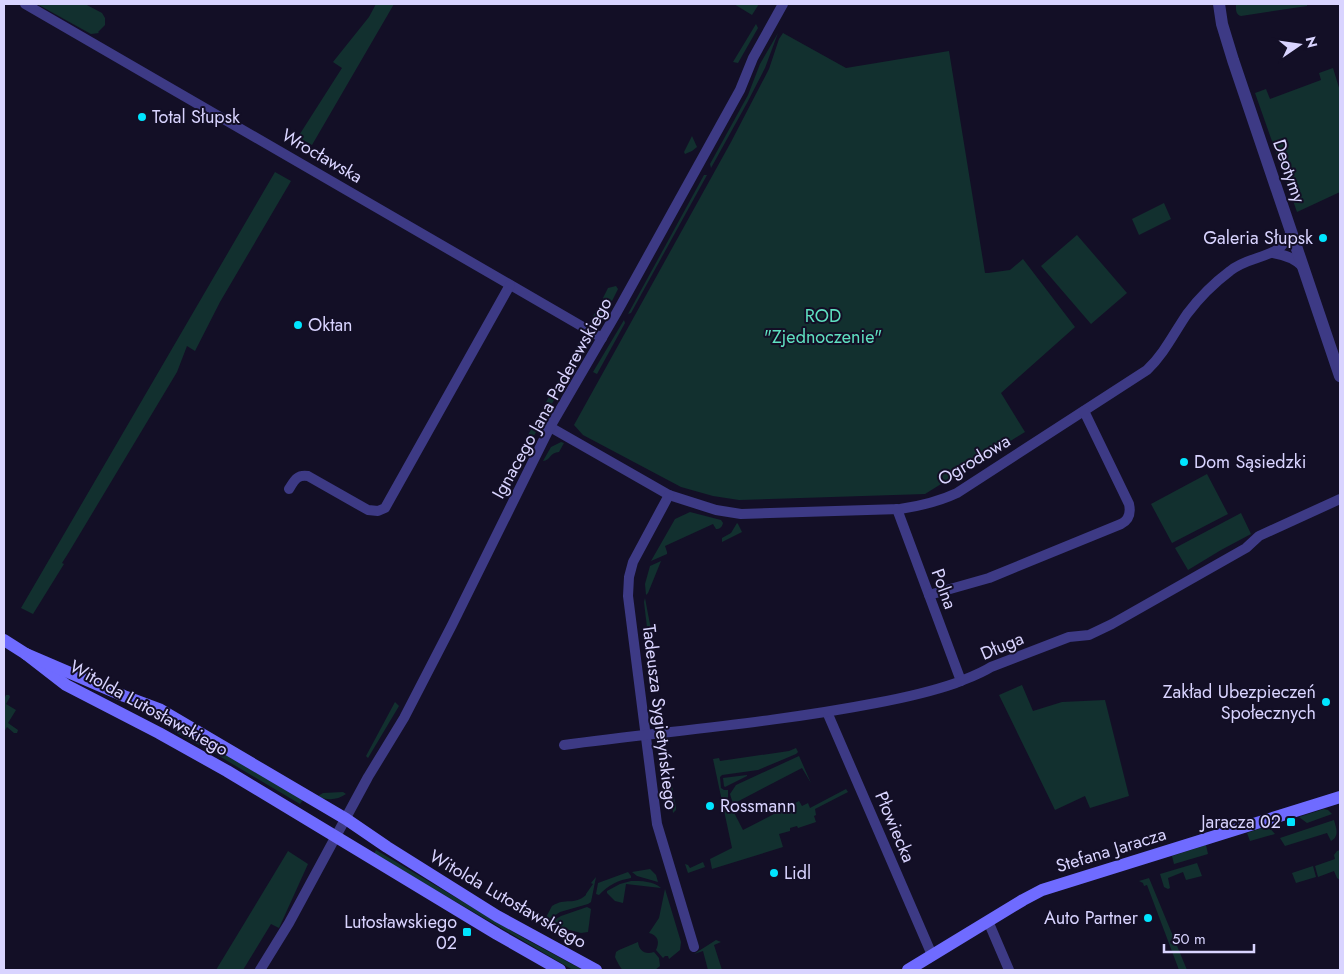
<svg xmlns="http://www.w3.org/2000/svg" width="1344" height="974" font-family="Jost,sans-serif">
  <rect width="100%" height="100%" fill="#130f26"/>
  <!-- green -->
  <g fill="#12302f">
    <path d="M37 4H85L102 13 105 18V25L98 32 99 33 91 34Z"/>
    <path d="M376 4H394L312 145 298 137 342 68 333 62 369 17Z"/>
    <path d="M734 4H759L752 15Z"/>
    <path d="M1236 4H1307V6L1241 16C1235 14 1236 9 1236 4Z"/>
    <path d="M756 24 758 28 738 63 733 62Z"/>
    <path d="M778 33 765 68 747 103 711 168 710 164 748 95 760 64Z"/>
    <path d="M783 33 846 68 949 51 985 273H988L1010 270 1023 259 1075 327 1001 393 1025 432 925 494 739 500 713 496 681 487 583 435 574 425 731 142 769 69 779 39Z"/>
    <path d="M1333 68 1340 91V192L1297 212 1255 93 1266 89 1270 99 1321 80 1319 73Z"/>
    <path d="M692 136 697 147 692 151 685 154 684 152Z"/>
    <path d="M275 172 291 181 220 302 195 351 187 346 177 372 69 552 62 563 64 564 33 614 21 608Z"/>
    <path d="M704 175H707L631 313 628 314Z"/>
    <path d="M1164 203 1171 219 1139 235 1132 219Z"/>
    <path d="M1077 235 1127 293 1091 324 1041 266Z"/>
    <path d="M616 286 618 289 610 305 604 301 603 298 608 288Z"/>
    <path d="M600 307 607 311C602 318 599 322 590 322L597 309Z"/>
    <path d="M624 320 625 323 597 374 593 372Z"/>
    <path d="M583 335 585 342 584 349 550 407 525 452 522 451V446Z"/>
    <path d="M561 442 564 443 559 452C550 452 550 461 543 461L551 447Z"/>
    <path d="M1207 474 1228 514 1172 543 1151 504Z"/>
    <path d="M690 512 721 520 723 523C722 527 720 529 716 529L713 524 665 546 667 552V554L651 561 675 519Z"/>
    <path d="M1241 513 1251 534 1221 550 1188 570 1175 548Z"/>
    <path d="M737 523 738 524 742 532 722 542V538L731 533Z"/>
    <path d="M661 561 648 593 646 595 645 584 650 566Z"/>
    <path d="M645 598 652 635 648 636 644 602Z"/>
    <path d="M1022 685 1033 711 1062 702 1105 700 1129 796 1090 808 1085 796 1055 810 999 695Z"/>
    <path d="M6 695H9L10 697 6 704 16 710 8 723 18 730 17 733H14L7 727 4 732V699Z"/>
    <path d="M395 702 399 706 368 758 366 756Z"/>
    <path d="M176 727 179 728 303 800 300 804 214 753 175 732 174 729Z"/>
    <path d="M796 748 798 752 796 754 758 770 722 775 720 777 721 788 724 790H728V801L743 830 799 801 802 806 808 803 810 808 846 789 848 792 815 809 816 815 814 816 816 822 798 828 797 826 790 828V831L779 834 783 847 712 869 710 859 732 848 713 759 719 758 720 761 789 751Z"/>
    <path d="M799 756 811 783 802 768 733 804 730 794 736 785Z"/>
    <path d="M667 770H669L676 807V810L673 813Z"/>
    <path d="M747 775V776L725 787 724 786 723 778Z"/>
    <path d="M343 792 346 794C337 800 328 801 318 796L323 793Z"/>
    <path d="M1324 809 1328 810 1332 814 1307 823 1299 817Z"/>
    <path d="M1334 820C1336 828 1340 836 1331 841L1327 833 1285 846 1280 838Z"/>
    <path d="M1268 826 1275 834 1250 841 1247 833Z"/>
    <path d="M1206 845 1208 854 1174 864 1172 856Z"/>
    <path d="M376 850 527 940 583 970H573L374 854Z"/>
    <path d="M1340 850V880L1337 878 1334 871 1318 877 1315 866 1335 859 1334 855 1337 851Z"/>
    <path d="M288 851 308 864 279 928 271 924 243 970H216Z"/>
    <path d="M703 862 705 867 688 873 685 864 688 865 690 868Z"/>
    <path d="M1197 863 1202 876 1186 880 1183 872 1168 878 1170 888 1168 889 1164 887 1160 874Z"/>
    <path d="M1313 866 1316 877 1296 883 1292 873Z"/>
    <path d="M650 869 656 875 658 882 637 876 632 872Z"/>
    <path d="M628 872 631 876V878C619 880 608 885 599 895L596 894 598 883Z"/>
    <path d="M596 877 591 902 588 904 560 912 543 923 552 906C566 897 574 906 586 895V894L593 884 591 883Z"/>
    <path d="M1149 878 1187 970H1179L1147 885 1144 886 1143 883 1139 881Z"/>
    <path d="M631 881C641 881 654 881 661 888L626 884 623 903 615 901 607 893V891L620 884Z"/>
    <path d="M665 889 681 942 680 950 669 959 668 956H665L663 958 656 950C660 942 658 935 649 933L659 918Z"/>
    <path d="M587 907 591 909 588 932 581 933 547 924 561 916Z"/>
    <path d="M716 940 721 942 714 945 722 970H708L703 951 694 954Z"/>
    <path d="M638 942C639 951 645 955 654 952L659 958 660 966 655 970H623C620 968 617 961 615 957L616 952 619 950Z"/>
  </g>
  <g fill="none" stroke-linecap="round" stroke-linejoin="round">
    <!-- minor -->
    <g stroke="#3d3a85" stroke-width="10">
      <path d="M25 4 602 338"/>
      <path d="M1273 253C1285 255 1295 258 1303 267"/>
      <path d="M550 427 669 495 716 510 741 514 900 509C920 506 938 502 957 493L1147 370C1164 354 1174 333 1187 314 1199 298 1214 283 1230 271 1252 253 1280 261 1291 231"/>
      <path d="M289 489C294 481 297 474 308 476L368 510 378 511 385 508 510 285"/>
      <path d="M669 495 633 562 629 577 628 596 657 824 694 947"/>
      <path d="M897 509 961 681"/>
      <path d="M929 595 989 578 1121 524C1129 520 1131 513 1129 504L1084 411"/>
      <path d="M827 712 932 955"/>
      <path d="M564 745C668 731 773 723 876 703 903 698 930 692 956 683 968 678 980 674 991 667L1069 637 1089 635 1112 624 1246 548 1259 536 1340 499"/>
      <path d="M988 921 1009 970"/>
      <path d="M260 970 289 923 368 777 404 718 452 625 550 427 617 312 740 90 753 58 783 4"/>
    </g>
    <!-- tertiary -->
    <path stroke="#3d3a85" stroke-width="12" d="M1219 4 1222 24 1233 60 1340 376"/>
    <!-- secondary -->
    <g stroke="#6f6bff" stroke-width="12">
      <path d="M4 640 26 654 66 685 159 733 227 771 497 934 560 970"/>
      <path d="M26 654 124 696 159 709 346 819 387 847 497 916 596 970"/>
      <path d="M908 970 1023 900 1042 890 1340 797"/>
    </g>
  </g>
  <!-- markers -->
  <g fill="#00e5ff" stroke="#130f26" stroke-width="2">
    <circle cx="142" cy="117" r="5"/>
    <circle cx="1323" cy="238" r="5"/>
    <circle cx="298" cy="325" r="5"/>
    <circle cx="1184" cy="462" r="5"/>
    <circle cx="1326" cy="702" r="5"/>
    <circle cx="710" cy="806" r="5"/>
    <rect x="1286" y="817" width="10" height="10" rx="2.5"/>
    <circle cx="774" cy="873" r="5"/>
    <circle cx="1148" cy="918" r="5"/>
    <rect x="462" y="927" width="10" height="10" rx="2.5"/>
  </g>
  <g text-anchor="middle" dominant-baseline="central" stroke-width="4" stroke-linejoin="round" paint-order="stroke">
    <!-- poi labels -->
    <g font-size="18" fill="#d9d4ff" stroke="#130f26" text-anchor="start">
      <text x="152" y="117">Total Słupsk</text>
      <text x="1313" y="238" text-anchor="end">Galeria Słupsk</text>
      <text x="308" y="325">Oktan</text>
      <text x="1194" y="462">Dom Sąsiedzki</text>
      <text x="1316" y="692" text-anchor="end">Zakład Ubezpieczeń<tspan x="1316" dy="21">Społecznych</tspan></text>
      <text x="720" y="806">Rossmann</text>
      <text x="1281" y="822" text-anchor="end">Jaracza 02</text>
      <text x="784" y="873">Lidl</text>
      <text x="1138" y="918" text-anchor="end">Auto Partner</text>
      <text x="457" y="922" text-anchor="end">Lutosławskiego<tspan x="457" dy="21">02</tspan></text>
    </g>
    <!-- street labels -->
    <g font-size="18" fill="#d9d4ff" stroke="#130f26">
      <text transform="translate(322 156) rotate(30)">Wrocławska</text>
      <text transform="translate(1289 171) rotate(71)">Deotymy</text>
      <text transform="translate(552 398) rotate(-61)">Ignacego Jana Paderewskiego</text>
      <text transform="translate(974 460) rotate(-31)">Ogrodowa</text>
      <text transform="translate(944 589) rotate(70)">Polna</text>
      <text transform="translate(1002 646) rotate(-23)">Długa</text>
      <text transform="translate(149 708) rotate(29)">Witolda Lutosławskiego</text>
      <text transform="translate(660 717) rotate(83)">Tadeusza Sygietyńskiego</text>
      <text transform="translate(895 827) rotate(67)">Płowiecka</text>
      <text transform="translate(1111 850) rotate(-17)">Stefana Jaracza</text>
      <text transform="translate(508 899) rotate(30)">Witolda Lutosławskiego</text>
    </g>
    <!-- park labels -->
    <g font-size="18" fill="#5fe0c0" stroke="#130f26">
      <text x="823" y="316">ROD<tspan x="823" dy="21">"Zjednoczenie"</tspan></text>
    </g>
  </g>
  <!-- border -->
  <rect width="1344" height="974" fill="none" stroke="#d9d4ff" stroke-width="10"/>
  <!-- north arrow -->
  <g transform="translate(1299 45) rotate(77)" stroke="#130f26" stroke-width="4" paint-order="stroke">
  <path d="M0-4L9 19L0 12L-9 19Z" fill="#d9d4ff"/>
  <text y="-8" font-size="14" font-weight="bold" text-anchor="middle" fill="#d9d4ff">N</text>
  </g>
  <!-- scale -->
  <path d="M1164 944v8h90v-8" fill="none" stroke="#d9d4ff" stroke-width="2.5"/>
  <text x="1172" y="944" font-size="15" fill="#d9d4ff" stroke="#130f26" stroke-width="4" paint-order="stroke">50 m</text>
</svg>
